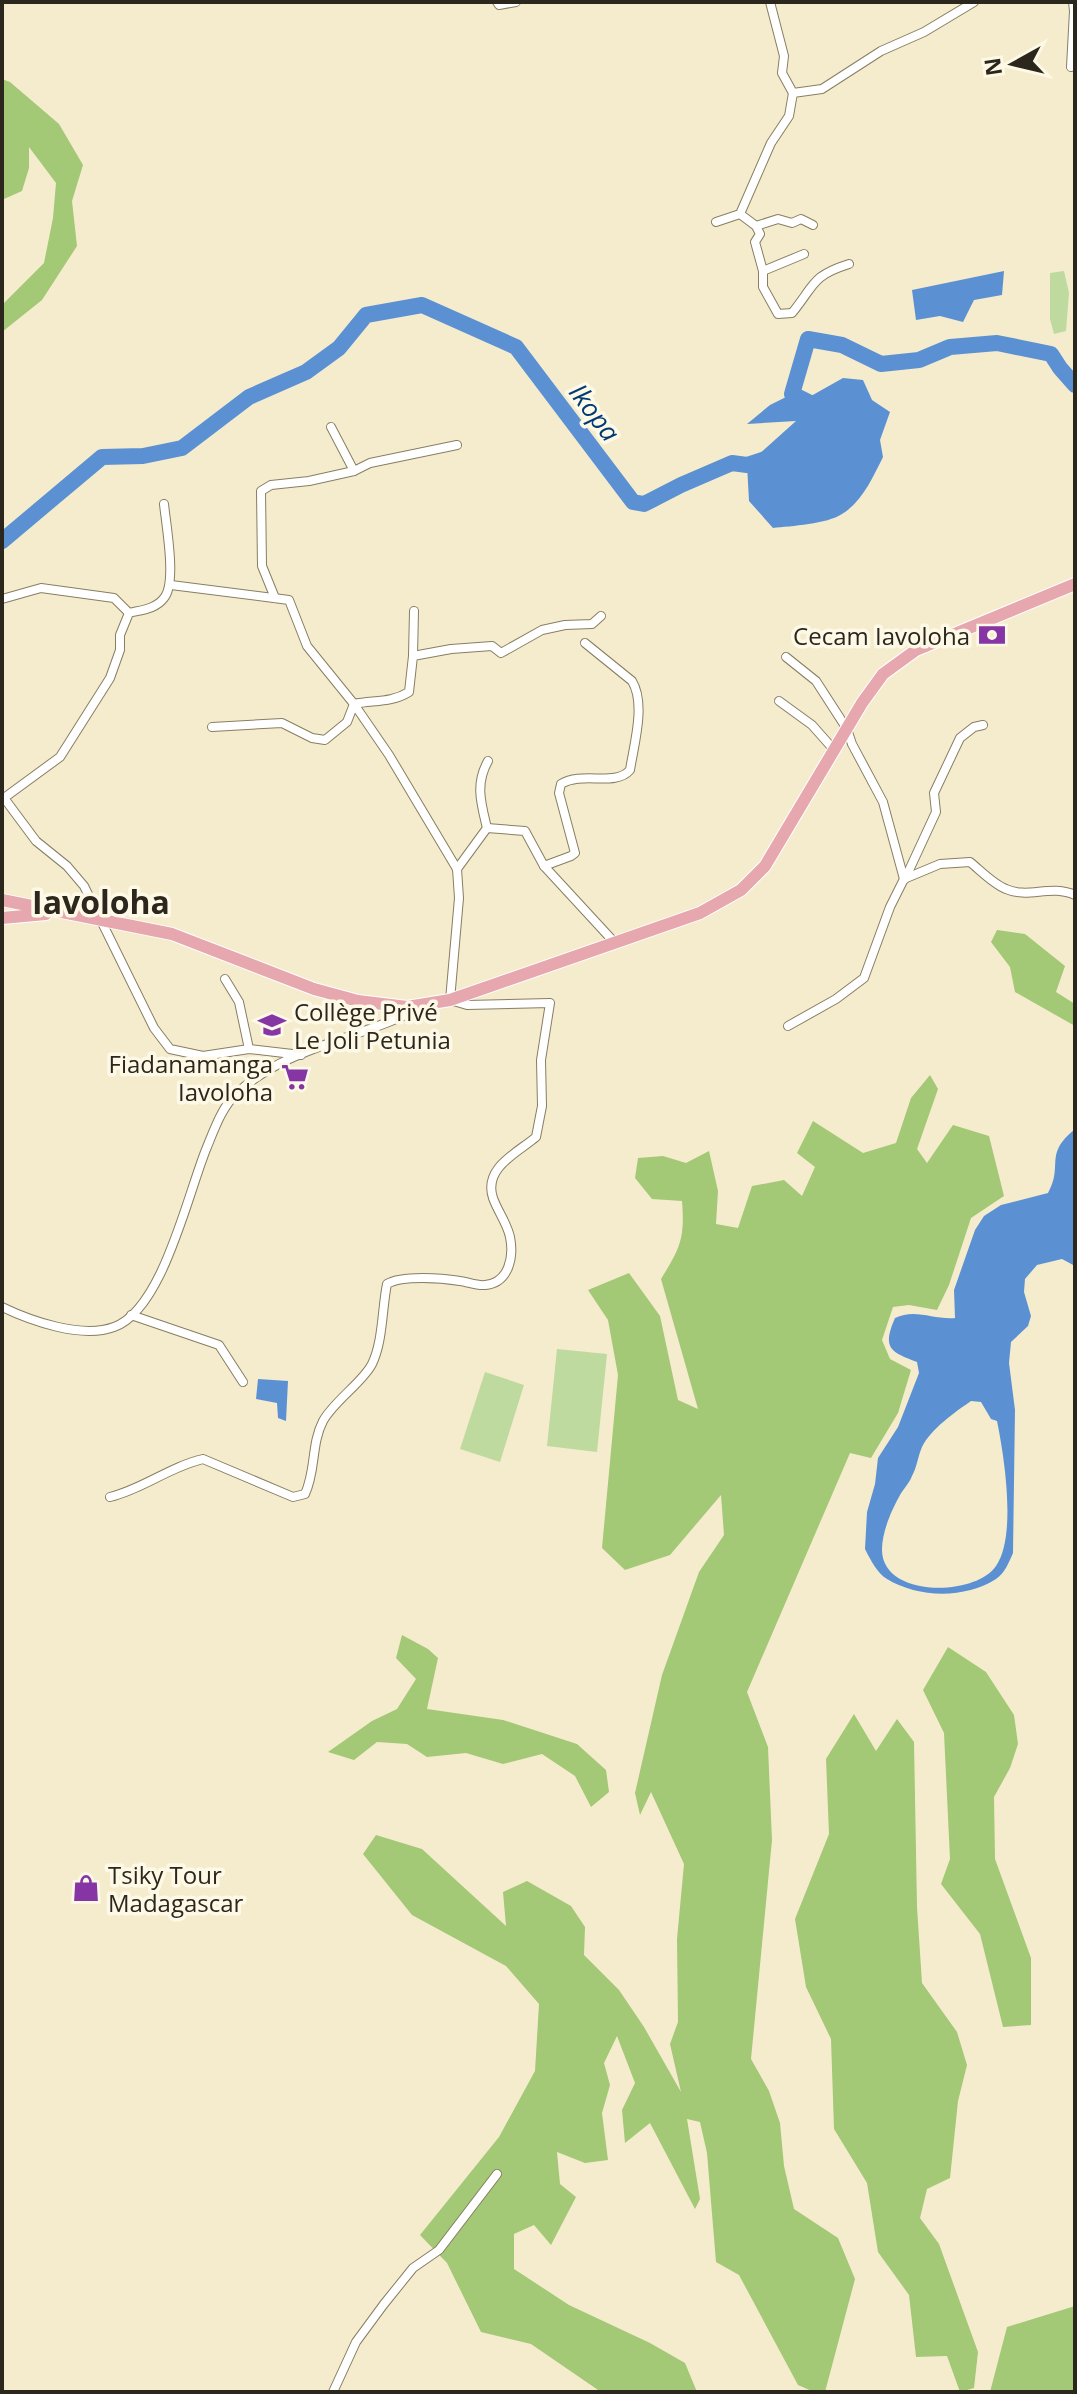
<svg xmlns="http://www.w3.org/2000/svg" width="1077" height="2394" font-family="'Open Sans',sans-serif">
  <rect width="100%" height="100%" fill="#f5ecce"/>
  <!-- green -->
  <g fill="#beda9e">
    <path d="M1064 271 1069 293 1066 331 1054 334 1050 319V273Z"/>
    <path d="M557 1349 607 1354 597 1452 547 1446Z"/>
    <path d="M485 1372 524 1385 500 1462 460 1449Z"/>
  </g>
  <!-- forest -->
  <g fill="#a3c876">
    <path d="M2 79 10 82 59 124 83 165 72 201 77 246 42 300 2 332V305L44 263 53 218 56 183 29 147V168L22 191 4 199 2 209Z"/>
    <path d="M997 930 1025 934 1065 966 1056 992 1075 1004V1026L1015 992 1010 967 991 942Z"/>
    <path d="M930 1075 938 1089 917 1149 927 1163 953 1125 989 1136 1004 1196 971 1218 949 1285 937 1310 909 1305 893 1307 882 1340 890 1359 911 1370 898 1413 871 1458 850 1453 747 1692 768 1747 772 1840 751 2059 769 2091 780 2123 784 2166 794 2209 838 2238 855 2279 825 2392H814L798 2385 739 2275 716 2262 707 2153 700 2122 687 2119 700 2199 695 2209 650 2123 625 2143 622 2110 635 2083 617 2036 604 2063 610 2085 602 2113 608 2160 585 2163 557 2152 560 2184 576 2197 551 2245 534 2225 514 2234V2269L569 2305 650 2343 685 2363 697 2392H601L531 2344 481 2332 447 2263 420 2235 499 2137 535 2071 539 2004 506 1966 412 1915 363 1854 376 1835 422 1849 506 1926 503 1892 527 1881 571 1906 585 1927 584 1955 619 1990 644 2027 681 2092 670 2044 678 2022 677 1939 684 1864 651 1792 640 1815 635 1793 662 1675 699 1572 724 1535 721 1495 670 1555 625 1570 602 1548 618 1375 608 1320 588 1290 629 1273 660 1316 678 1400 698 1409 661 1279C680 1248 685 1239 682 1201L652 1199 635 1178 638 1158 663 1156 686 1163 709 1151 718 1191 716 1224 738 1228 752 1186 784 1180 802 1196 815 1167 797 1153 813 1121 863 1153 896 1143 911 1098Z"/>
    <path d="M402 1635 428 1649 438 1658 427 1709 503 1720 577 1744 606 1770 609 1792 591 1807 575 1776 542 1754 503 1764 466 1753 427 1757 407 1744 377 1742 354 1760 328 1752 372 1721 397 1709 416 1679 396 1658Z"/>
    <path d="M948 1647 986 1672 1014 1715 1018 1744 1010 1768 994 1797 995 1859 1031 1958V2025L1003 2027 980 1934 941 1884 950 1859 944 1733 923 1690Z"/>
    <path d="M854 1714 876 1751 897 1719 914 1742 917 1907 922 1983 957 2032 967 2065 958 2101 950 2178 927 2189 920 2218 939 2244 978 2352 974 2388 960 2392 947 2356 916 2357 909 2295 878 2252 867 2183 834 2129 831 2039 806 1987 795 1919 829 1834 826 1759Z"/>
    <path d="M1075 2306V2392H990L1007 2327Z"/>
  </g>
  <!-- water -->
  <g fill="#5b91d3" fill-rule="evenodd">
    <path d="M1004 271 1002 295 974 300 963 322 940 316 916 320 912 290Z"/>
    <path d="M843 378 863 380 872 400 890 412 880 440 883 457C873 477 862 502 842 514 827 524 791 526 773 528L749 501 747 465 796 421 747 424 770 405 792 394 811 396Z"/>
    <path d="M1075 1129V1266L1062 1259 1037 1265 1025 1279 1024 1292 1031 1316 1028 1326 1011 1342 1009 1363 1015 1410 1013 1553C1009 1562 1005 1573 996 1579 965 1599 918 1598 887 1579 877 1573 870 1559 865 1549L867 1512 875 1484 878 1458 898 1427 919 1373 917 1362C890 1352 882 1348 895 1318 915 1308 934 1320 955 1318L954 1290 975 1230 984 1216 1001 1205 1048 1193C1064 1165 1043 1155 1075 1129ZM971 1401 981 1402 991 1419 997 1421C1004 1455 1017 1536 996 1566 975 1597 881 1598 882 1549 882 1533 891 1511 899 1497 902 1490 909 1484 912 1476 917 1467 918 1456 922 1447 931 1429 955 1412 971 1401Z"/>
    <path d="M258 1379 288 1381 286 1421 278 1418 277 1403 256 1399Z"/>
  </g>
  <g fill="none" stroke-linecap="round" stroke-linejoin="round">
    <!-- river -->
    <g stroke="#5b91d3" stroke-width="16">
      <path d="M812 404 792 394 808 339 842 345 881 364 919 360 950 347 997 343 1051 354 1060 368 1075 385"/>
      <path d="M2 541 102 457 143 456 182 448 249 397 306 372 339 348 366 315 422 305 516 347 633 502 644 504 681 485 732 463 747 465 765 459"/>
    </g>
    <!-- minor casing -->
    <g stroke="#877e63" stroke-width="10">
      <g id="minor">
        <path d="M497 2 499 5 516 2"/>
        <path d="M770 2 784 56 782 73 793 93"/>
        <path d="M1071 67 1074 11 1073 2"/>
        <path d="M740 214 756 226 760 234 755 242 763 271V287L778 314 792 313C815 285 811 276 849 264"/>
        <path d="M716 222 740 214 771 143 789 116 793 93 822 89 881 51 924 32 974 2"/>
        <path d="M756 226 778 219 792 223 801 219 813 225"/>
        <path d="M763 271 804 254"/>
        <path d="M331 427 354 471"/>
        <path d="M164 504C166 525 177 583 164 598 156 609 141 610 129 613L120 635V650L110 678 60 757 4 798 36 841 67 866 84 886 154 1028 170 1049 203 1056 249 1049 301 1055"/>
        <path d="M275 598 262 566 261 491 271 485 309 481 354 471 370 463 457 445"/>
        <path d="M2 599 41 588 114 598 129 613"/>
        <path d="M413 656 414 611"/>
        <path d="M786 657 816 681 847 729 852 744 883 802 904 879"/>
        <path d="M779 701 812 725 835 751"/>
        <path d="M212 727 282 723 312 738 325 740 347 722 354 704C374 700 391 703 409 692L413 656 451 649 492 646 501 653 542 630 565 625 592 624 601 616"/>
        <path d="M487 828 525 831 544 866 615 943"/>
        <path d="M544 866 571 856 575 853 559 793 561 784C583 771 615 787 630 770 634 744 646 704 632 681L585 643"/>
        <path d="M457 869 487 828C481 803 475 784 488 761"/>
        <path d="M905 879 936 812 934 793 960 738 974 727 983 725"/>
        <path d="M225 979 239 1002 249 1049"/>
        <path d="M788 1026 836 999 864 978 890 907 904 879 940 864 970 862C980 870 993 884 1006 889 1028 899 1051 884 1075 895"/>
        <path d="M2 1307C31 1321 82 1339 114 1327 163 1310 188 1192 207 1147 214 1130 222 1107 236 1094 286 1046 362 1039 422 1007"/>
        <path d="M131 1315 219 1345 243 1382"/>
        <path d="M110 1497C143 1489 169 1467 203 1459L293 1497 305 1494C316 1471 311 1444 323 1421 334 1401 363 1382 372 1364 383 1342 382 1308 387 1284 402 1275 442 1278 460 1281 468 1282 477 1286 485 1285 509 1283 514 1257 510 1237 507 1223 498 1212 493 1198 483 1168 517 1153 536 1137L542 1106 541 1060 550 1003 467 1005 450 1000 459 898 457 869 389 755 354 704 307 646 289 600 171 585"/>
        <path d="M333 2392 356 2342 384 2304 413 2268 439 2250 497 2174"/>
      </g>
    </g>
    <!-- primary casing -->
    <g stroke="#fff" stroke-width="14">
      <g id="primary">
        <path d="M2 900 172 934 314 989 358 1001 407 1007 450 1000 700 913 741 890 765 866 862 703 883 674 916 650 1075 584"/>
        <path d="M2 918 46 914"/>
      </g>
    </g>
    <!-- minor -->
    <use href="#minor" stroke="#fff" stroke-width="8"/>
    <!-- primary -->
    <use href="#primary" stroke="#e6a7af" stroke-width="12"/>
  </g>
  <!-- icons -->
  <defs>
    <g id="bank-bare" transform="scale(2.16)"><path d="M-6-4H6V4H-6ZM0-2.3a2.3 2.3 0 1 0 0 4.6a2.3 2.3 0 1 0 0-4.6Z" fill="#8635a5" stroke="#fef9e7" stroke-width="2.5" paint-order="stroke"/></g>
    <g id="school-bare" transform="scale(2.16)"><path d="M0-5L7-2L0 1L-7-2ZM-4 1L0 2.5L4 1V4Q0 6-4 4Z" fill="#8635a5" stroke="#fef9e7" stroke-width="2.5" paint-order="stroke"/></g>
    <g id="supermarket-bare" transform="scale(2.16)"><path d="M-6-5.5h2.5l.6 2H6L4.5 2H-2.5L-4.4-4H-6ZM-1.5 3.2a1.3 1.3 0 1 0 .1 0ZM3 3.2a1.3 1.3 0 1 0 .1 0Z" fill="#8635a5" stroke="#fef9e7" stroke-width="2.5" paint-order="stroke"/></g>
    <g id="shop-bare" transform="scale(2.16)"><path d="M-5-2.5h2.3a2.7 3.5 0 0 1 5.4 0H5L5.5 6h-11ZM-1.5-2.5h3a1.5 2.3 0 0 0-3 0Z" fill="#8635a5" stroke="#fef9e7" stroke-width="2.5" paint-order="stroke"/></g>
  </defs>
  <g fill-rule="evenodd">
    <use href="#bank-bare" x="992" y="635"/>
    <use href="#school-bare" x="272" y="1025"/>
    <use href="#supermarket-bare" x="295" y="1077"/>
    <use href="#shop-bare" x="86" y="1888"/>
  </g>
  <g text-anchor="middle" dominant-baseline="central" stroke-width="7" stroke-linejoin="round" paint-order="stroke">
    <!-- poi labels -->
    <g font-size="24" fill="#2b271c" stroke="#fef9e7" text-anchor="end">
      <text x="970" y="635">Cecam Iavoloha</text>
      <text x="294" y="1011" text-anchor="start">Collège Privé<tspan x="294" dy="28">Le Joli Petunia</tspan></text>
      <text x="273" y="1063">Fiadanamanga<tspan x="273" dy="28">Iavoloha</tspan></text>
      <text x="108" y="1874" text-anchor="start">Tsiky Tour<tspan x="108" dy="28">Madagascar</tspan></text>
    </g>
    <!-- water labels -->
    <g font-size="26" font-style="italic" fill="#003b76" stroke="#fef9e7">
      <text transform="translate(595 412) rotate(53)">Ikopa</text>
    </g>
    <!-- district labels -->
    <g font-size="32" font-weight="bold" fill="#2b271c" stroke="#fef9e7">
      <text x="101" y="901">Iavoloha</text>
    </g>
  </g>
  <!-- border -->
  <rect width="1077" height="2394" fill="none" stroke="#2b271c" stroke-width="8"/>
  <!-- north arrow -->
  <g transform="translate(1013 64) rotate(262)" stroke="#fef9e7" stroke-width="6" paint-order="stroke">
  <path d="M0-6L14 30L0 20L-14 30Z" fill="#2b271c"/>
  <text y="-12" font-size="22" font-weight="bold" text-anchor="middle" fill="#2b271c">N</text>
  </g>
</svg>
